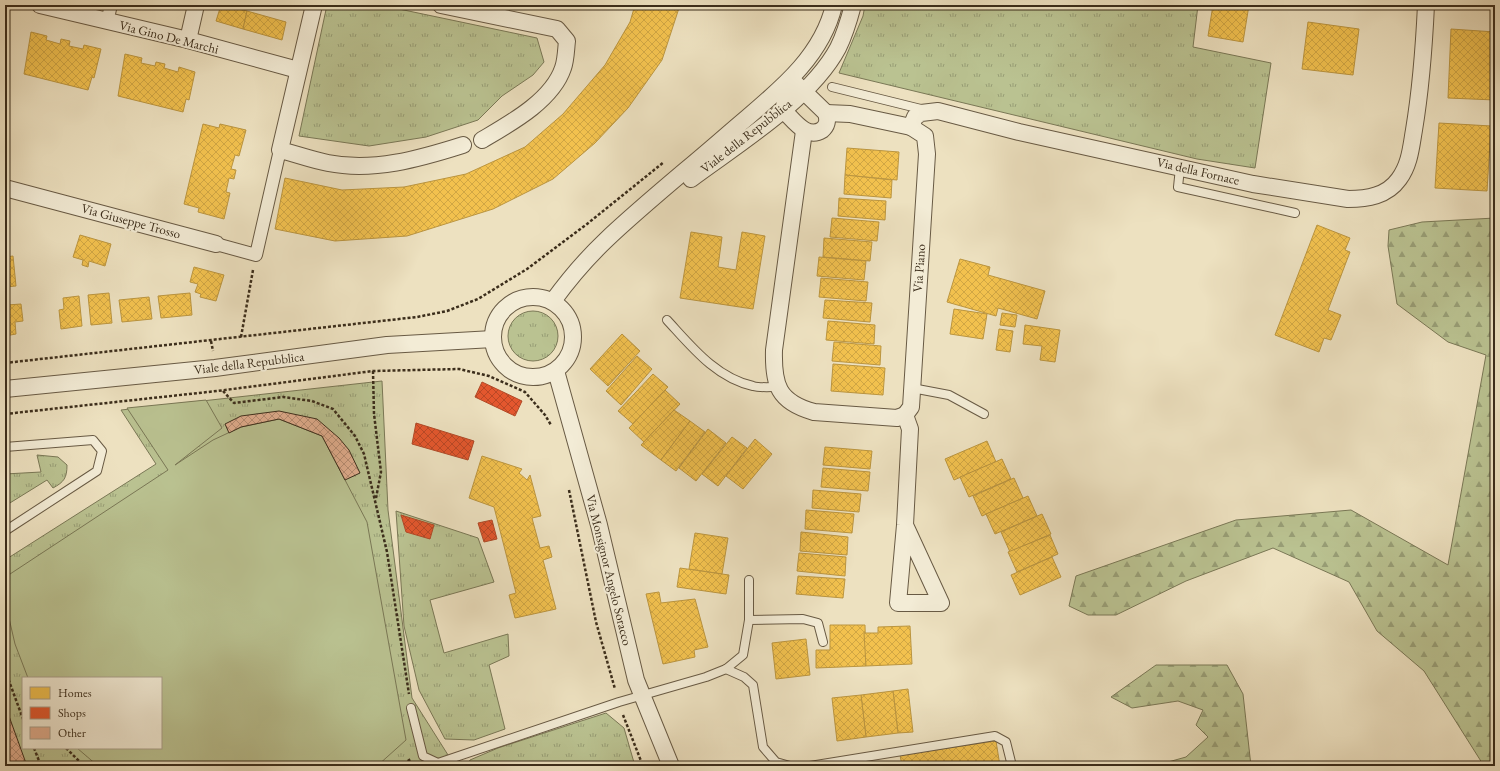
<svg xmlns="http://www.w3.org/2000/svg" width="1500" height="771" font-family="'EB Garamond',serif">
  <defs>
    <pattern id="grass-tufts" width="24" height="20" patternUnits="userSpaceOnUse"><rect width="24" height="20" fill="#bac291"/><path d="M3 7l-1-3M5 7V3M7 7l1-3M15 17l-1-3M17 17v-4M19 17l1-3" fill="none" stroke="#989e76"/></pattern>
    <pattern id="forest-firs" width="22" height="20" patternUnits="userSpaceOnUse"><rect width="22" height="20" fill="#bac291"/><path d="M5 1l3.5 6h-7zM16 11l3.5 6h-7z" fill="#989e76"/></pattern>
    <pattern id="homes-cross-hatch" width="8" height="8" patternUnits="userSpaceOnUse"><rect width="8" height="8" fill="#f2c14e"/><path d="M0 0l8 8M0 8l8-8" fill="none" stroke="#d0a644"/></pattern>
    <pattern id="shops-cross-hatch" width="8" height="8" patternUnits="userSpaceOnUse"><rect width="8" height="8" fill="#e4572e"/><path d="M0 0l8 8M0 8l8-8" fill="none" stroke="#ba4826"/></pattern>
    <pattern id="building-cross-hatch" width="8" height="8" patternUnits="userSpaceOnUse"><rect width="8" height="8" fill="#e2ae8f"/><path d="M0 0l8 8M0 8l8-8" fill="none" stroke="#b88e74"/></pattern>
  </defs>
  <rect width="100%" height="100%" fill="#ede1c0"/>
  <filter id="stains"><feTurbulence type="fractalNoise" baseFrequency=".005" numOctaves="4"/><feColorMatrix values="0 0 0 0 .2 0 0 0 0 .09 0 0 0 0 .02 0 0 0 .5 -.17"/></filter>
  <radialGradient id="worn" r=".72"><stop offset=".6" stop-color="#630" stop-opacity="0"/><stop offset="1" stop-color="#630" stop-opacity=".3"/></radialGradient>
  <!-- grass -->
  <g fill="url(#grass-tufts)" stroke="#7a7856" fill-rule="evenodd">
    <path d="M327 5H380L537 38 544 62 533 75 502 96 478 120 426 137 369 146 299 136Z"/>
    <path d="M865 5H1198L1193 47 1271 63 1255 168 1197 159 839 73 863 16Z"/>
    <circle cx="533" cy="336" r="25"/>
    <path d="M382 381 388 510 412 698 455 766H5V560L156 464 121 410ZM23 678H161V748H23Z"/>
    <path d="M37 455 58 457 67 465C67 478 64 482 53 488L47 480 5 506V474L41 472Z"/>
    <path d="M396 511 478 538 494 582 430 600 444 653 508 634 509 656 489 665 505 729 474 740 445 739 419 690 404 626Z"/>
    <path d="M606 713 624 728 635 766H467L470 760 498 748Z"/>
  </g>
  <!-- forest -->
  <g fill="url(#forest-firs)" stroke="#7a7856">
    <path d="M1495 218V766H1484L1424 671 1377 631 1349 582 1273 548 1186 581 1116 615H1088L1069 606 1076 576 1236 520 1351 510 1448 565 1486 355 1448 342 1397 304 1388 246 1389 230 1422 222Z"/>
    <path d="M1156 665H1227L1243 694 1251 766H1162L1161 764 1186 757 1208 737 1196 725 1203 710 1178 701 1132 708 1111 697Z"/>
  </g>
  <!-- pitch -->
  <path fill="#bac291" stroke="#7a7856" d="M206 400 222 428 175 465 213 440 241 427 279 419 322 436 367 522 406 740 377 766H98L77 748H161V678H28L15 644 5 601 7 576 168 470 127 408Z"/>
  <!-- homes -->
  <g fill="url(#homes-cross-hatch)" stroke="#bb953f">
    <path d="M221 5 247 11 243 29 216 21Z"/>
    <path d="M635 5H680L662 60 628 108 595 143 553 179 493 209 407 236 335 241 275 229 285 178 342 190 404 187 466 174 525 147 563 114 605 65 630 22Z"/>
    <path d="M1213 5H1249L1243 42 1208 36Z"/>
    <path d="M247 11 286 22 282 40 243 29Z"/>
    <path d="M1308 22 1359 29 1353 75 1302 69Z"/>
    <path d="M1451 29 1495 32V100L1448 98Z"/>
    <path d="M31 32 47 36 46 40 60 44 61 39 70 41 69 46 83 49 84 45 101 49 94 78 92 77 88 90 24 74Z"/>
    <path d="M125 54 142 58 141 63 155 66 156 62 165 64 164 68 178 72 179 67 195 72 189 100 186 99 183 112 118 96Z"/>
    <path d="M1439 123 1491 126 1487 191 1435 188Z"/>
    <path d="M203 124 219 128 220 124 246 130 239 156 235 155 231 169 236 170 234 179 229 178 226 192 230 193 224 219 198 212 199 208 184 204Z"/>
    <path d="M847 148 899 152 897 180 845 175Z"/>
    <path d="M845 175 892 180 891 198 844 194Z"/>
    <path d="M839 198 886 201 885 220 838 216Z"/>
    <path d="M832 218 879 222 877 241 830 237Z"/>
    <path d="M1317 225 1350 238 1345 250 1350 252 1328 310 1341 315 1331 340 1324 338 1319 352 1275 335Z"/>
    <path d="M691 232 722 237 718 267 736 270 742 232 765 236 753 309 680 298Z"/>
    <path d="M80 235 111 244 105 266 89 261 88 267 82 265 83 260 73 257Z"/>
    <path d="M824 238 872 242 870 261 823 257Z"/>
    <path d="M13 256 16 286 5 287V257Z"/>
    <path d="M819 257 866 261 864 280 817 276Z"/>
    <path d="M960 259 990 267 988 275 1045 291 1037 319 998 308 996 316 947 302Z"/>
    <path d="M194 267 224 275 216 301 200 297 201 294 195 292 198 284 190 282Z"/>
    <path d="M821 278 868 282 866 301 819 297Z"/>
    <path d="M5 291 7 305 21 304 23 321 15 322 16 334 5 336Z"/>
    <path d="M109 293 112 323 91 325 88 295Z"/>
    <path d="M190 293 192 315 161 318 158 296Z"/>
    <path d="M79 296 82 326 61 329 59 310 64 309 63 298Z"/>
    <path d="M149 297 152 319 122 322 119 300Z"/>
    <path d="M825 300 872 303 870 322 823 318Z"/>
    <path d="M954 309 987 314 983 339 950 334Z"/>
    <path d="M1002 313 1017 315 1015 327 1000 325Z"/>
    <path d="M828 321 875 325 874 344 826 340Z"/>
    <path d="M1025 325 1060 330 1055 362 1040 360 1042 346 1023 344Z"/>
    <path d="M999 329 1013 331 1010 352 996 350Z"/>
    <path d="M622 334 640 351 608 386 590 369Z"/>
    <path d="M834 342 881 346 880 365 832 361Z"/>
    <path d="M637 356 652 369 621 405 606 391Z"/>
    <path d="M833 364 885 368 883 395 831 391Z"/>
    <path d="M653 374 668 387 633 424 618 411Z"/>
    <path d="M665 390 680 404 644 442 629 428Z"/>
    <path d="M674 410 690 421 661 460 641 445Z"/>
    <path d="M690 421 705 432 676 471 661 460Z"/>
    <path d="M708 429 726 443 696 481 679 468Z"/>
    <path d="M732 437 747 448 718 486 702 474Z"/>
    <path d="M755 439 772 454 743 489 726 476Z"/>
    <path d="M987 441 996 462 954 480 945 459Z"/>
    <path d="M825 447 872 451 870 469 823 465Z"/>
    <path d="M482 456 522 469 519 473 527 480 530 475 541 516 532 518 540 548 549 546 552 557 543 560 556 609 515 618 509 595 516 593 494 507 469 498Z"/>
    <path d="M1002 459 1011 479 969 497 960 477Z"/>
    <path d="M823 468 870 472 868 491 821 487Z"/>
    <path d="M1014 478 1023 498 982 516 973 496Z"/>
    <path d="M813 490 861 494 859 512 812 508Z"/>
    <path d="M1028 496 1037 516 995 534 986 514Z"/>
    <path d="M806 510 854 514 852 533 805 529Z"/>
    <path d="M1042 514 1051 534 1010 552 1001 532Z"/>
    <path d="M801 532 848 537 847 555 800 551Z"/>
    <path d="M695 533 728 538 722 574 689 569Z"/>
    <path d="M1050 535 1058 554 1017 572 1008 552Z"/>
    <path d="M799 553 846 557 845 576 797 571Z"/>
    <path d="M1052 557 1061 577 1020 595 1011 575Z"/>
    <path d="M680 568 729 575 726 594 677 587Z"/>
    <path d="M798 576 845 579 843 598 796 594Z"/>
    <path d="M659 592 661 603 695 599 708 647 694 650 695 657 663 664 646 594Z"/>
    <path d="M830 625H865L866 666 816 668V650H830Z"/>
    <path d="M910 626 912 664 866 666 864 633H878V627Z"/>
    <path d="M806 639 810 675 776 679 772 643Z"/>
    <path d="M908 689 913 732 898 733 893 691Z"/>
    <path d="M893 691 898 733 866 737 861 695Z"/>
    <path d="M861 695 866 737 837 741 832 698Z"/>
    <path d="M996 741 1000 766H902L900 755Z"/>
  </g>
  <!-- shops -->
  <g fill="url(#shops-cross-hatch)" stroke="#b14a28">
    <path d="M482 382 522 401 515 416 475 397Z"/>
    <path d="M416 423 474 441 468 460 412 444Z"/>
    <path d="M401 515 434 525 430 539 406 532Z"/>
    <path d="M492 520 497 539 484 542 478 523Z"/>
  </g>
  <!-- building -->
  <g fill="url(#building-cross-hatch)" stroke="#3b2d1b">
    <path d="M279 411 317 419 339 438 349 450 360 473 345 480 322 436 279 419 241 427 229 433 225 424 241 416Z"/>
    <path d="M5 705 27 766H5Z"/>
  </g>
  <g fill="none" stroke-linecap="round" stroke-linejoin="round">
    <!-- service casing -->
    <g stroke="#685a44" stroke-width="10">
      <g id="service">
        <path d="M832 87 925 110"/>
        <path d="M1180 168 1178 187 1295 213"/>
        <path d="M667 320C691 346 716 378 753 386 760 388 770 387 778 387"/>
        <path d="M912 388 949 395 984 414"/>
        <path d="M5 447 93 440 102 451 97 471 5 531"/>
        <path d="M749 620 803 619 818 623 823 642"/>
        <path d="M726 669 744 677 753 685 763 747 776 762 790 766"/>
        <path d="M411 708 423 756 438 763 439 766"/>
        <path d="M438 763 619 702 706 677 726 669 743 655 749 620V580"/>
        <path d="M810 766 995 736 1006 742 1012 766"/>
      </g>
    </g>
    <!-- pedestrian casing -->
    <g stroke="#685a44" stroke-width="14">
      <g id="pedestrian">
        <path d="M107 22 111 5"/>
        <path d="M216 244 256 255 280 150"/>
      </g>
    </g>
    <!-- minor casing -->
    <g stroke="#685a44" stroke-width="18">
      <g id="minor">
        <path d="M40 5 188 40 298 70"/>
        <path d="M314 5 280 150C296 154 312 160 328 163 373 172 419 159 463 145"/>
        <path d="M441 5 557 29 567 41C566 49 566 60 563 68 552 101 509 124 482 140"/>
        <path d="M188 40 196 5"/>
        <path d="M791 79 826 113C828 120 828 125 822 130 806 140 793 119 783 110Z"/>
        <path d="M826 113 850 114 911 127 915 117 921 113 938 111 1019 132 1253 184 1348 199C1367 199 1387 196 1399 179 1410 164 1411 147 1414 130 1421 88 1424 47 1426 5"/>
        <path d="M804 131 774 350C773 385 778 402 814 412L897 418 905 415"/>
        <path d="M691 179C738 144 810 100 838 48 845 34 849 20 853 5"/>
        <path d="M5 188 216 244"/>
        <circle cx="533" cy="337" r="40"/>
        <path d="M553 301C569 279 586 259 606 240 645 203 688 169 728 134 769 98 821 62 834 5"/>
        <path d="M556 371 599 525 636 680 671 766"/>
        <path d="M5 389 215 368 387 345 493 339"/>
        <path d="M905 525 941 603H898L905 525 910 429 905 415 911 407 927 154 925 136 911 127"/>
      </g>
    </g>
    <!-- path -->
    <g stroke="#3b2d1b" stroke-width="2.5" stroke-dasharray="3 2" stroke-linecap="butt">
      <path d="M241 337 253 270"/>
      <path d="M211 341 213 351"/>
      <path d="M5 363 417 317 447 311 478 299 527 269 587 224 664 162"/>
      <path d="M373 371 374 414 381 472 376 498"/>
      <path d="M223 391 234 403 283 397 312 401 333 409 355 436 364 454 387 552 409 694"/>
      <path d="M5 414 217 391 373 371 459 369 489 376 525 392 545 415 551 425"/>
      <path d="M569 490 596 622 615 689"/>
      <path d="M5 670 23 719"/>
      <path d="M623 715 643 766"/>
      <path d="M34 748 41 766"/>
      <path d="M66 748 84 766"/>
      <path d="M399 766 411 759"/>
    </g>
    <!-- service -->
    <use href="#service" stroke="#f3ecd6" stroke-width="8"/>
    <!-- pedestrian -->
    <use href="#pedestrian" stroke="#f3ecd6" stroke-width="12"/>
    <!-- minor -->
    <use href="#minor" stroke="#f3ecd6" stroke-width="16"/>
  </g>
  <g text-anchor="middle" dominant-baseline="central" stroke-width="4" stroke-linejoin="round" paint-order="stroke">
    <!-- street labels -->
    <g font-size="13" fill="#3b2d1b" stroke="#f3ecd6">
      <text transform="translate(169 37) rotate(14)">Via Gino De Marchi</text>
      <text transform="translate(746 136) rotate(-38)">Viale della Repubblica</text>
      <text transform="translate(1198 171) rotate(13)">Via della Fornace</text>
      <text transform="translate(131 221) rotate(15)">Via Giuseppe Trosso</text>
      <text transform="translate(919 268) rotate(-86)">Via Piano</text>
      <text transform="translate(249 363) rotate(-7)">Viale della Repubblica</text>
      <text transform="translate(609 570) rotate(76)">Via Monsignor Angelo Soracco</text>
    </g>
  </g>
  <!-- margin -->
  <rect width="1500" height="771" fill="none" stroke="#ede1c0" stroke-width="20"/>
  <rect x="6" y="6" width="1488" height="759" fill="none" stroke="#3b2d1b" stroke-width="2"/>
  <rect x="10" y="10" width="1480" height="751" fill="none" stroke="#3b2d1b"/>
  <!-- legend -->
  <rect x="22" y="677" width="140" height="72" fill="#f3ecd6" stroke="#a9a08b"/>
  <rect x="30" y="687" width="20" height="12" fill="#f2c14e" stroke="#a9a08b"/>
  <text x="58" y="697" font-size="12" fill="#3b2d1b">Homes</text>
  <rect x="30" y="707" width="20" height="12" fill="#e4572e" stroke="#a9a08b"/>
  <text x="58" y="717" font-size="12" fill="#3b2d1b">Shops</text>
  <rect x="30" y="727" width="20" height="12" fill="#e2ae8f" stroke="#a9a08b"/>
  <text x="58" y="737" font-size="12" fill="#3b2d1b">Other</text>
  <rect width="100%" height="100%" filter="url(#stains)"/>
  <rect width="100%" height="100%" fill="url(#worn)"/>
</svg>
